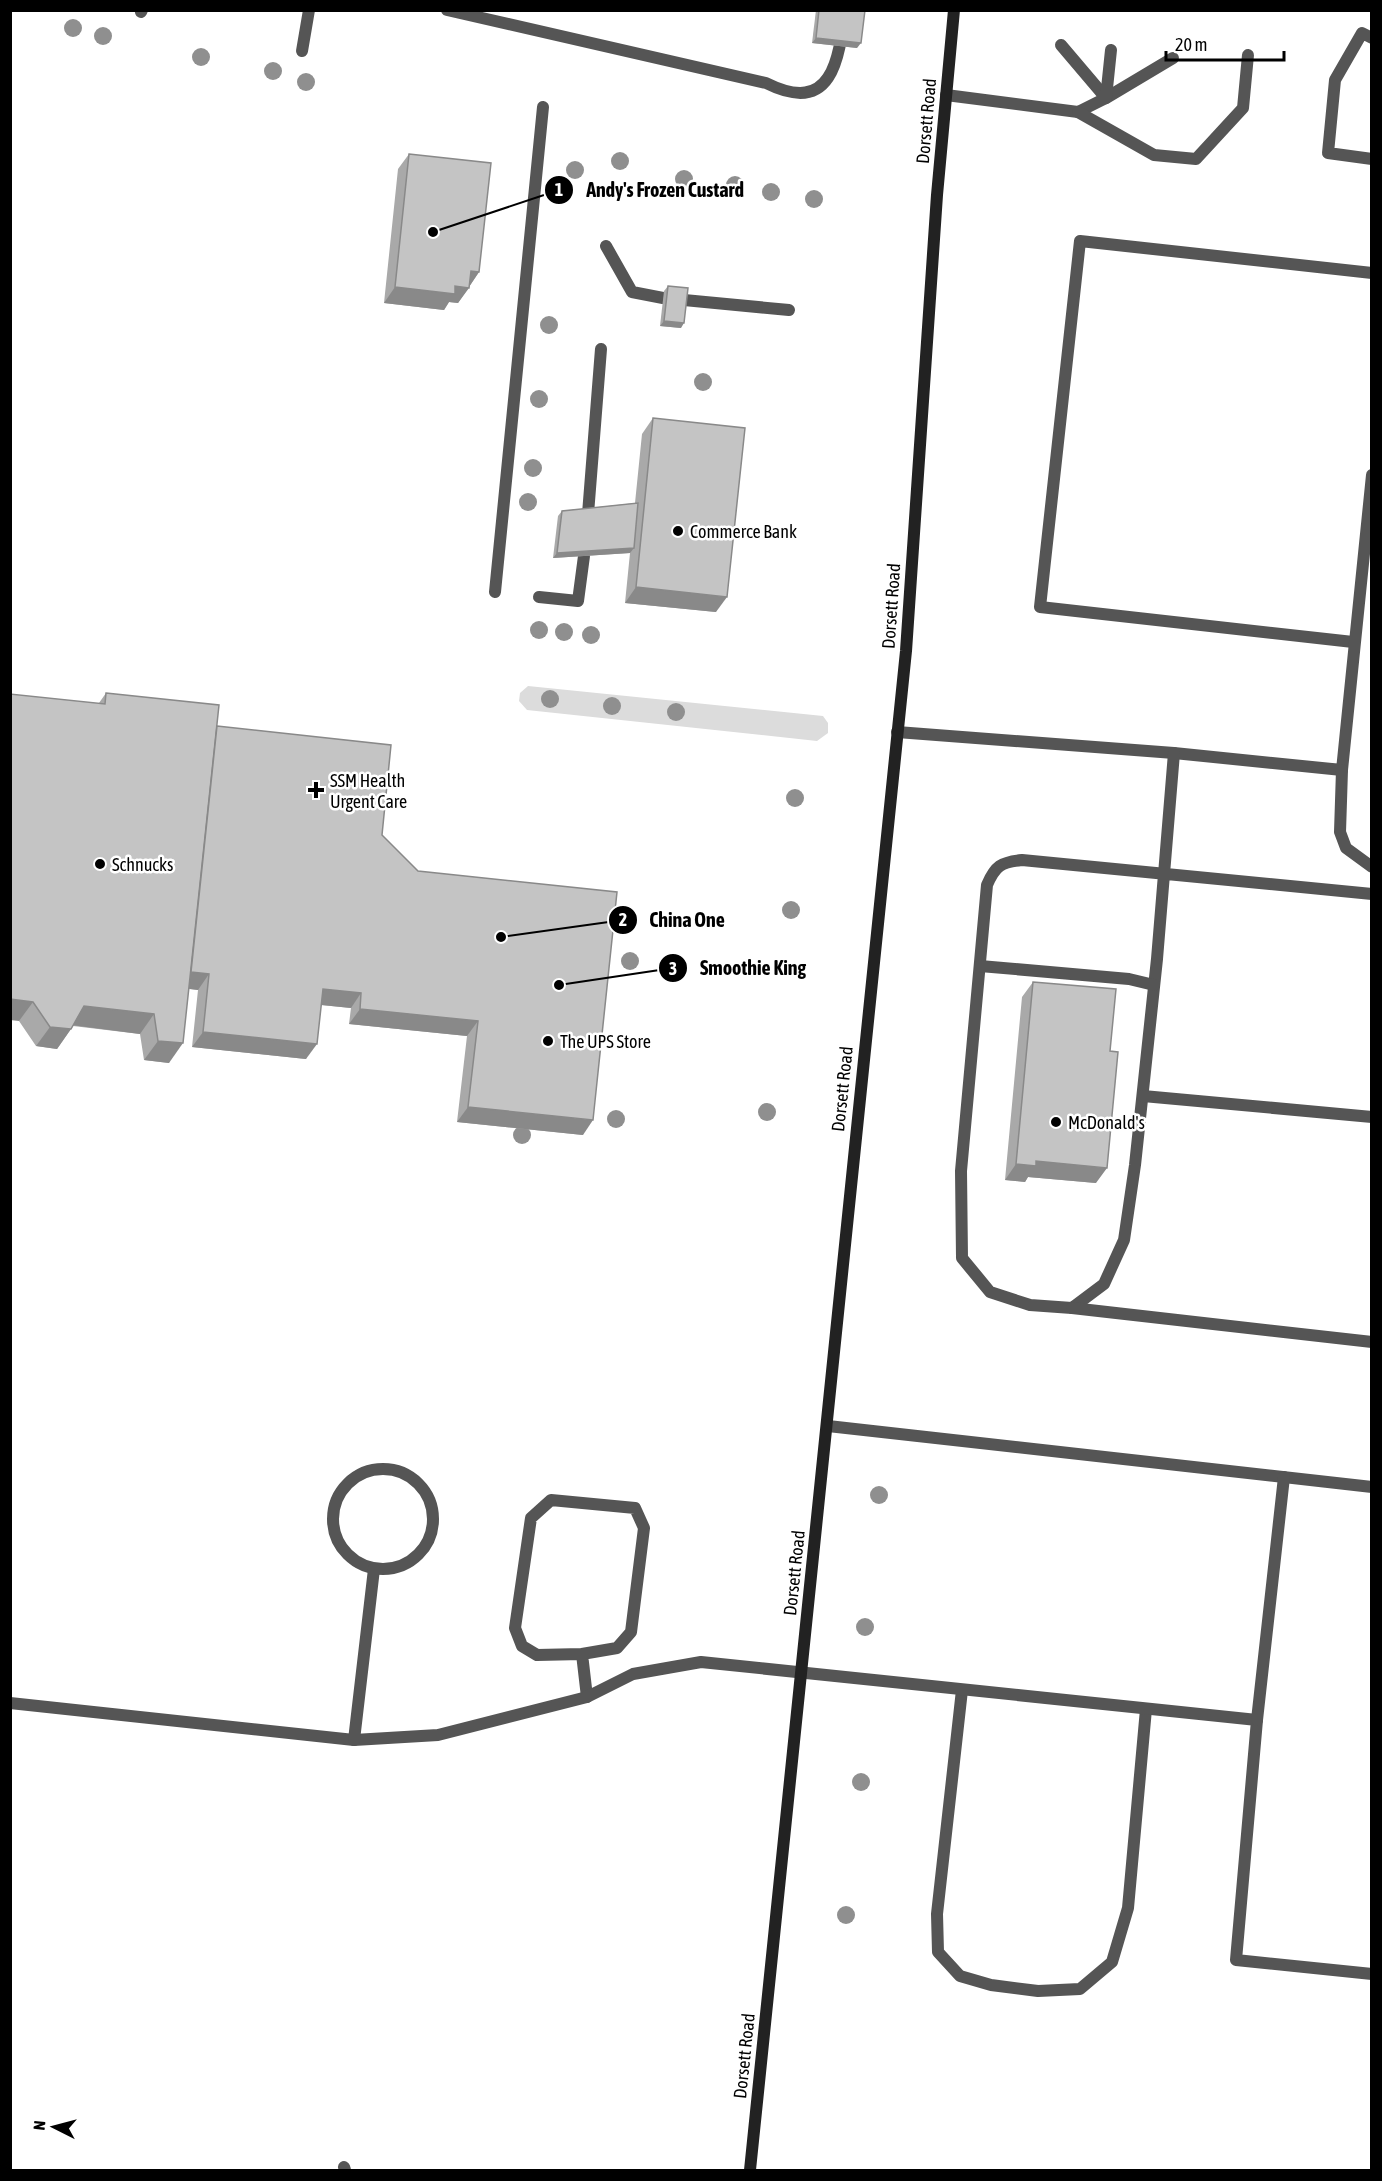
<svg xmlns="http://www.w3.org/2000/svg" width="1382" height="2181" font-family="'Asap Condensed',sans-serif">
  <rect width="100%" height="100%" fill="#fff"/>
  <!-- green -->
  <path fill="#dcdcdc" d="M528 686 823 716 828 723V733L817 741 527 710 519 701 520 693Z"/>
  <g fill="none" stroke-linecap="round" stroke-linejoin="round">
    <!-- service -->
    <g stroke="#555" stroke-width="12">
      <path d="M447 10 766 83C832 116 839 60 845 10"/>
      <path d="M141 12 142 10"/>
      <path d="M1372 38 1362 33 1335 80 1328 153 1372 159"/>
      <path d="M1061 45 1106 98 1173 58"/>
      <path d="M302 51 309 10"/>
      <path d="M946 95 1078 112 1106 98 1111 50"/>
      <path d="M1078 112 1154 155 1196 159 1243 108 1248 55"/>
      <path d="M606 246 632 292 663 298"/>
      <path d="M684 300 789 310"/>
      <path d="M588 514 601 349"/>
      <path d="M495 592 543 107"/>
      <path d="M539 597 578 601 584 556"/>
      <path d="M1353 642 1040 607 1080 241 1372 273"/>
      <path d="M897 732 1174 753 1342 770 1372 475"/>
      <path d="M1174 753 1157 959 1135 1165 1124 1240 1104 1284 1072 1308 1030 1305 990 1292 962 1258 961 1171 987 885C995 866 1001 862 1022 860L1372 894"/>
      <path d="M1342 770 1340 832 1346 848 1372 867"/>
      <path d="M980 966 1129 979 1154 985"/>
      <path d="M1143 1096 1372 1117"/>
      <path d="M1072 1308 1372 1342"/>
      <path d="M828 1426 1372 1487"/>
      <circle cx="383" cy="1519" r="50"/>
      <path d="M582 1654 617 1648 631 1632 644 1528 635 1508 551 1500 531 1518 515 1628 522 1646 537 1655 582 1654 587 1697"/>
      <path d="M962 1690 937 1914 938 1952 960 1976 991 1985 1038 1991 1080 1989 1112 1962 1128 1908 1146 1709"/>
      <path d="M10 1703 354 1740 438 1735 587 1697 633 1674 701 1662 1257 1720 1236 1960 1372 1974"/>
      <path d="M1257 1720 1284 1477"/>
      <path d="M354 1740 374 1569"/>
    </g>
    <!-- minor -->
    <path stroke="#555" stroke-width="12" d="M344 2167 345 2170"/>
    <!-- secondary -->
    <path stroke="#222" stroke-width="12" d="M750 2170 906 651 937 195 954 10"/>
  </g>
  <!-- trees -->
  <g fill="#8f8f8f">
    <circle cx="73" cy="28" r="9"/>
    <circle cx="103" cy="36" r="9"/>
    <circle cx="201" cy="57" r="9"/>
    <circle cx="273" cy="71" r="9"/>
    <circle cx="306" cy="82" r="9"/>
    <circle cx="620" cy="161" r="9"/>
    <circle cx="575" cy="170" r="9"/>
    <circle cx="684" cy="179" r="9"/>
    <circle cx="735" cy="185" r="9"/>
    <circle cx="771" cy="192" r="9"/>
    <circle cx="814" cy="199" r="9"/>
    <circle cx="549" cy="325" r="9"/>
    <circle cx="703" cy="382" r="9"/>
    <circle cx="539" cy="399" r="9"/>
    <circle cx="533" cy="468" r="9"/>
    <circle cx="528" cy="502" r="9"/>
    <circle cx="539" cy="630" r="9"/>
    <circle cx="564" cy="632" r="9"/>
    <circle cx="591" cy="635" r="9"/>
    <circle cx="550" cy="699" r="9"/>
    <circle cx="612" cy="706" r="9"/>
    <circle cx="676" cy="712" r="9"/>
    <circle cx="795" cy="798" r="9"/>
    <circle cx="791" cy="910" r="9"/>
    <circle cx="630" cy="961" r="9"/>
    <circle cx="767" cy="1112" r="9"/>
    <circle cx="616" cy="1119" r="9"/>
    <circle cx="522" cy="1135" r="9"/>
    <circle cx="879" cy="1495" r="9"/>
    <circle cx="865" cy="1627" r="9"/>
    <circle cx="861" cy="1782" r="9"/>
    <circle cx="846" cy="1915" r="9"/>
  </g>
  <!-- wall -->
  <g fill="#a9a9a9">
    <path d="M816 10H865L857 48 812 43Z"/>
    <path d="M409 154 479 272 458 303 449 302 444 310 384 303 398 169Z"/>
    <path d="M668 286 681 328 660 326 664 291Z"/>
    <path d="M653 418 716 612 625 603 630 553 553 558 558 516 562 511 635 503 642 434Z"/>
    <path d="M106 693 217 726 382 835 583 1135 457 1122 467 1036 349 1024 351 1008 321 1005 306 1059 192 1047 198 990 189 989 169 1063 144 1060 140 1034 73 1026 57 1049 36 1046 19 1021 99 703Z"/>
    <path d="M1033 982 1096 1183 1028 1177 1025 1182 1005 1180 1022 997Z"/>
  </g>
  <!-- shaded-wall -->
  <g fill="#898989">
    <path d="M816 38 861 43 857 48 812 43Z"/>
    <path d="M471 271 479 272 469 287Z"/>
    <path d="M455 286 469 288 458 303 449 302 444 310 384 303 395 287Z"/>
    <path d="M664 321 684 323 681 328 660 326Z"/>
    <path d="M634 548 630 553 553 558 557 553Z"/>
    <path d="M636 587 727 597 716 612 625 603Z"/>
    <path d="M187 972 209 974 198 990 176 987Z"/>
    <path d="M323 989 361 993 351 1008 312 1004Z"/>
    <path d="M10 999 33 1002 19 1021 10 1020Z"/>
    <path d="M84 1006 154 1014 140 1034 71 1025Z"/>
    <path d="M360 1009 478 1021 467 1036 349 1024Z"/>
    <path d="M50 1027 71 1029 57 1049 36 1046Z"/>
    <path d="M203 1032 317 1044 306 1059 192 1047Z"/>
    <path d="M158 1041 183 1043 169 1063 144 1060Z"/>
    <path d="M468 1107 593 1120 583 1135 457 1122Z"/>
    <path d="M1036 1161 1107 1168 1096 1183 1028 1177 1025 1182 1005 1180 1016 1164Z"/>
  </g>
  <!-- building -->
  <g fill="#c4c4c4" stroke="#898989" stroke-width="1.5">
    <path d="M819 10H865L861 43 816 38Z"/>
    <path d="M409 154 491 163 479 272 471 271 469 288 455 286V294L395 287Z"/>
    <path d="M668 286 688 288 684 323 664 321Z"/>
    <path d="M653 418 745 428 727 597 636 587Z"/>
    <path d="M638 503 634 548 557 553 562 511Z"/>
    <path d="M106 693 219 705 183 1043 158 1041 154 1014 84 1006 71 1029 50 1027 33 1002 10 999V694L105 704Z"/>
    <path d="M217 726 391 745 382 835 418 871 617 892 593 1120 468 1107 478 1021 360 1009 361 993 323 989 317 1044 203 1032 209 974 191 972Z"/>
    <path d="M1033 982 1116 989 1110 1051 1118 1052 1107 1168 1036 1161V1166L1016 1164Z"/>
  </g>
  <!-- markers -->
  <g fill="#000" stroke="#fff" stroke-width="2">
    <circle cx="678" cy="531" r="6"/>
    <path d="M313 781h6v6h6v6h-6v6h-6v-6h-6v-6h6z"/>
    <circle cx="100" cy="864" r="6"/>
    <circle cx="548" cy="1041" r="6"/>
    <circle cx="1056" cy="1122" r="6"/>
  </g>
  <g text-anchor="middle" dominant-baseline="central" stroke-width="5" stroke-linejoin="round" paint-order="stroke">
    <!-- street labels -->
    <g font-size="18" fill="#000" stroke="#fff">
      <text transform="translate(926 121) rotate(-85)">Dorsett Road</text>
      <text transform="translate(891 606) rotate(-86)">Dorsett Road</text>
      <text transform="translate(842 1089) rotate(-84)">Dorsett Road</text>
      <text transform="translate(794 1573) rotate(-84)">Dorsett Road</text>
      <text transform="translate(744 2056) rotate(-84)">Dorsett Road</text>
    </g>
    <!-- poi labels -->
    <g font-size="18" fill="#000" stroke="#fff" text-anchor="start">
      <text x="690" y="531">Commerce Bank</text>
      <text x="330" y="780">SSM Health<tspan x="330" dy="21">Urgent Care</tspan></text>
      <text x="112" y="864">Schnucks</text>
      <text x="560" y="1041">The UPS Store</text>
      <text x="1068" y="1122">McDonald's</text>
    </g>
  </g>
  <!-- callouts -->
  <path fill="none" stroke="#000" stroke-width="2" d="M433 232L559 190M501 937L623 920M559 985L673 968"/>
  <g fill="#000" stroke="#fff" stroke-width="2">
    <circle cx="433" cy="232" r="6"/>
    <circle cx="501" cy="937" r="6"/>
    <circle cx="559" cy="985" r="6"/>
    <circle cx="559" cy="190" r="15"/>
    <circle cx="623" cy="920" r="15"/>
    <circle cx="673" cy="968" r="15"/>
  </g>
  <g font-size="18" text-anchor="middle" font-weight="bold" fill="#fff">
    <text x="559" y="196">1</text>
    <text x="623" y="926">2</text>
    <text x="673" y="975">3</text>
  </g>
  <g font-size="20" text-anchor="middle" font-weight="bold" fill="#000" stroke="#fff" stroke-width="5" stroke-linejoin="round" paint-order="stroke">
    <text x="665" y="197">Andy's Frozen Custard</text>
    <text x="687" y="927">China One</text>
    <text x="753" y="975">Smoothie King</text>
  </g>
  <!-- border -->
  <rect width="1382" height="2181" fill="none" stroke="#000000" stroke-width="24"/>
  <!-- north arrow -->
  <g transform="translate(54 2127) rotate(276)" stroke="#ffffff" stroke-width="4.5" paint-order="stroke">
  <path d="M0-4.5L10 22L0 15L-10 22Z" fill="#000000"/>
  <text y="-9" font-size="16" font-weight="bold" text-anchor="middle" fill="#000000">N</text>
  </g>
  <!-- scale -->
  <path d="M1166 51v9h118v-9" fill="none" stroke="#000000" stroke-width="3"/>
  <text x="1175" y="51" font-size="18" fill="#000000" stroke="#ffffff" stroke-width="4.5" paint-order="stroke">20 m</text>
</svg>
